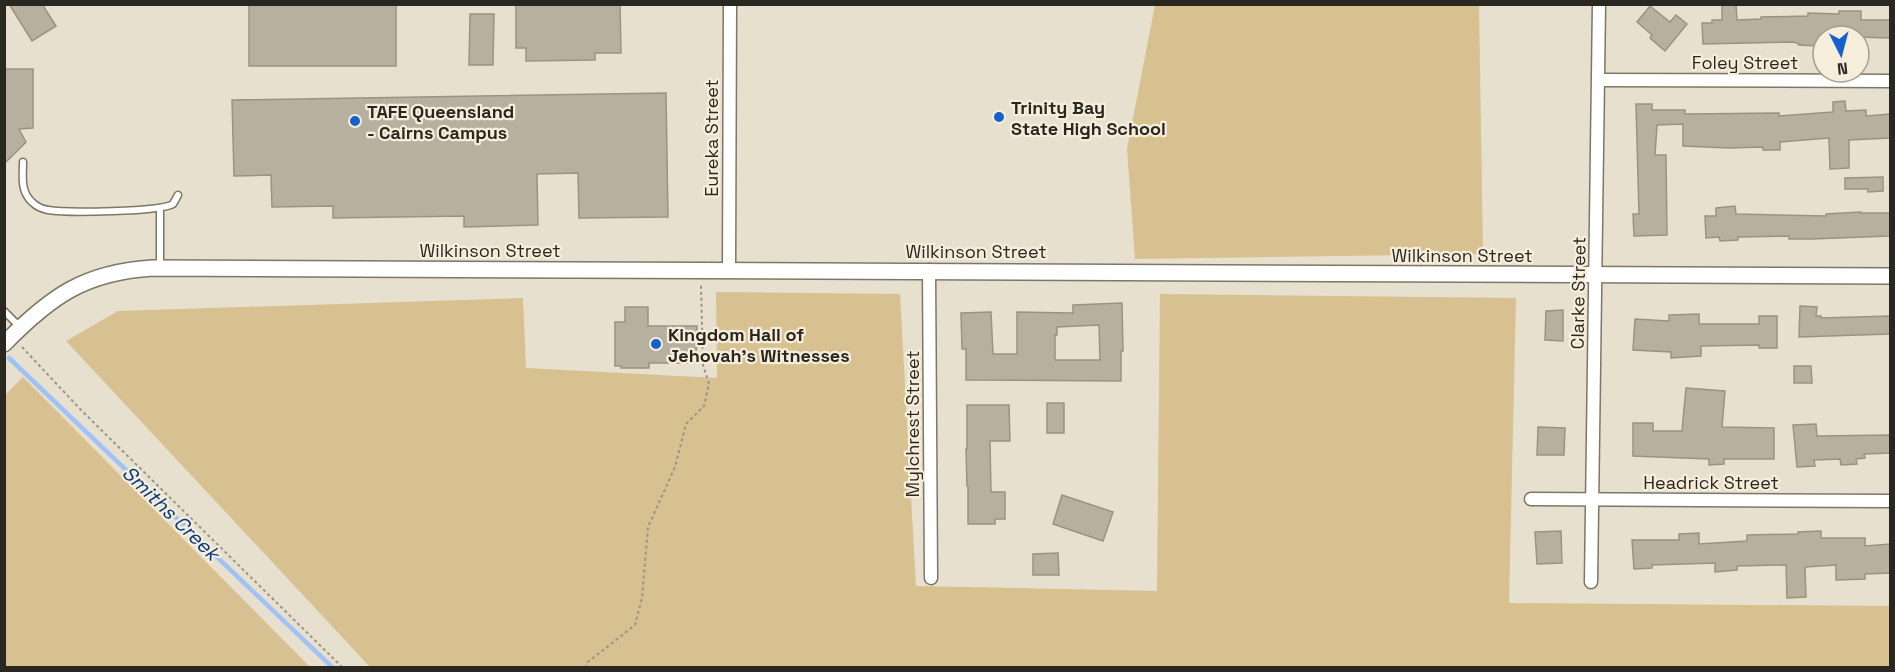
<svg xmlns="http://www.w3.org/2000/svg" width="1895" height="672" font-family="'Space Grotesk',sans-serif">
  <rect width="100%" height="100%" fill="#e8e0ce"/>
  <!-- green -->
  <g fill="#d7c190">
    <path d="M1155 5H1479L1483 254 1135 259 1127 149Z"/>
    <path d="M716 292 900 294 916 586 1157 591 1160 294 1516 298 1509 603 1890 606V667H370L66 341 118 311 523 298 526 368 717 378Z"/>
    <path d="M23 377 310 667H5V395Z"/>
  </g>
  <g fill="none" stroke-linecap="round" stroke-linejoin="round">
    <!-- stream -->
    <path stroke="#a0c2f7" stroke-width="4.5" d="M9 358 333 668"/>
  </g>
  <!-- building -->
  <g fill="#b8b09f" stroke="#9b9382" stroke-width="1.5" fill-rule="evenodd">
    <path d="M9 4H42L56 26 32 41Z"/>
    <rect x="249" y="4" width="147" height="62"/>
    <path d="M516 4H620L621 53H595V60L526 61V48H516Z"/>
    <path d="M1722 5H1736L1737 20 1761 19V17L1808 16V13L1839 14V11H1861V20H1890V38L1820 36 1819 46 1799 45 1800 44 1793 42 1703 44 1702 23H1712V20H1722Z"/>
    <path d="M1650 6 1670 22 1676 15 1687 24 1665 51 1650 38 1652 35 1637 22Z"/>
    <path d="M470 14H494L493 65H469Z"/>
    <path d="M4 69H33V128L19 129 26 142 4 164Z"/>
    <path d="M666 93 668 217 579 218 578 173 537 174 538 225 464 227V216L333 218V206L272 207 271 175 234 176 232 100Z"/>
    <path d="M1845 101 1846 111 1866 110V116L1890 114V138L1849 140V168L1830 169 1829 138 1780 142V150H1763V147L1729 148 1683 146V124L1657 125 1655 155H1666L1667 235 1634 236 1633 214H1639L1636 104H1652V110H1685V114L1779 113V116L1833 112V102Z"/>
    <path d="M1883 177V191L1868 192V189H1845V178Z"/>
    <path d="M1735 206 1736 214 1826 216V214L1861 212V213H1890V236L1811 239H1789V236L1738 237V240L1720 241 1719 237 1706 238 1705 216H1716V208Z"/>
    <path d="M1122 303 1123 351H1121V381L966 380V349H962L961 313 991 312 993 354H1017V312L1073 313V305ZM1099 325 1100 360H1055V335H1057V327Z"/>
    <path d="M1800 306 1817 307 1816 316H1821V318L1890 316V334L1799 337Z"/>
    <path d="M625 307H648V326H697L696 363H649V368H621V366H615V322H625Z"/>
    <path d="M1563 310V341L1545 340 1546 311Z"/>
    <path d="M1699 314V324H1759V316H1777V348H1759V345L1701 346V356L1671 358V352L1633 350 1635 319 1669 321V315Z"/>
    <path d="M1794 366H1811L1812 383H1794Z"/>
    <path d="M1686 388 1725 391 1722 427 1774 428V459H1724V464L1709 465V459L1633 456V423H1653V431H1682Z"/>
    <rect x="1047" y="403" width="17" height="30"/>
    <path d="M967 405H1009L1010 441H990L991 492H1005V519H995V524H968V486H967L966 449H967Z"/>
    <path d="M1816 424 1817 436 1890 435V453L1864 454 1865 458 1856 459 1857 464 1841 465 1840 459 1814 460 1815 466 1797 467 1793 425Z"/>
    <path d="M1538 427 1565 428 1564 455H1537Z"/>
    <path d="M1062 495 1113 512 1103 541 1053 524Z"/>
    <path d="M1561 531 1562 563 1537 564 1535 532Z"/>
    <path d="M1821 531V538H1865V546L1890 544V573L1865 574V579L1836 580V565L1805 567 1806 597 1787 598 1786 565 1737 566V570L1715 572V563L1652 565V568L1634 569 1632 540H1679V534L1699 533V544L1747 541V535L1798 534V532Z"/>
    <path d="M1058 553 1059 575H1033V554Z"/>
  </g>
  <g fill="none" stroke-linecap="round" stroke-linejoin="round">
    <!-- service casing -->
    <g stroke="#7e7767" stroke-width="9">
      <g id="service">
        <path d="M23 162C23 176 20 191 32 202 36 206 42 209 48 210 66 213 160 212 173 204L178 195"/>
        <path d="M160 267V208"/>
        <path d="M4 311 20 327"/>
      </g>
    </g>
    <!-- minor casing -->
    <g stroke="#7e7767" stroke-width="15">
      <g id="minor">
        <path d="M1599 80 1890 81"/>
        <path d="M929 270 931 578"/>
        <path d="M729 271 730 4"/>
        <path d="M1531 499 1890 501"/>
        <path d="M1591 582 1599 4"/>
      </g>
    </g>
    <!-- tertiary casing -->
    <g stroke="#7e7767" stroke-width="18">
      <path id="tertiary" d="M4 344C51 296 85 272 153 268L1890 276"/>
    </g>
    <!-- path -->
    <g stroke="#9a9486" stroke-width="2" stroke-dasharray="3 3" stroke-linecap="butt">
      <path d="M22 347 81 410 343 668"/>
      <path d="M585 668 588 662 635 625 642 598 648 527 675 467 686 424 704 406 709 384 703 365 701 285"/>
    </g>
    <!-- service -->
    <use href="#service" stroke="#fff" stroke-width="6"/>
    <!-- minor -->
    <use href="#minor" stroke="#fff" stroke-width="12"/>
    <!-- tertiary -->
    <use href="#tertiary" stroke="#fff" stroke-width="15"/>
  </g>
  <!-- markers -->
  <g fill="#1660cb" stroke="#f6eddb" stroke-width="2">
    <circle cx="999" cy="117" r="6"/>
    <circle cx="355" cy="121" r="6"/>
    <circle cx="656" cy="344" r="6"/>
  </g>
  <g text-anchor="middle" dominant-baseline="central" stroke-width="4.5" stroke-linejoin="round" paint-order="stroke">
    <!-- street labels -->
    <g font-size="18" fill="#2a2720" stroke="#f6eddb">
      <text x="1745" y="62">Foley Street</text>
      <text transform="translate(711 138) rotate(-90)">Eureka Street</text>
      <text x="490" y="250">Wilkinson Street</text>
      <text x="976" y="251">Wilkinson Street</text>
      <text x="1462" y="255">Wilkinson Street</text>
      <text transform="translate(1578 293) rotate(-89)">Clarke Street</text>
      <text transform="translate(912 424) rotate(-90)">Mylchrest Street</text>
      <text x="1711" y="482">Headrick Street</text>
    </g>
    <!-- poi labels -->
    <g font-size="18" font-weight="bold" fill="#2a2720" stroke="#f6eddb" text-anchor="start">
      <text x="1011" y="107">Trinity Bay<tspan x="1011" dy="21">State High School</tspan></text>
      <text x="367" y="111">TAFE Queensland<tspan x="367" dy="21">- Cairns Campus</tspan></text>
      <text x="668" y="334">Kingdom Hall of<tspan x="668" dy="21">Jehovah's Witnesses</tspan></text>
    </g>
    <!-- water labels -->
    <g font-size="20" font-style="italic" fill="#033882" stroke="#f6eddb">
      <text transform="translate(171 513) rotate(44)">Smiths Creek</text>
    </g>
  </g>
  <!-- border -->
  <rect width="1895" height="672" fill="none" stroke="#2a2720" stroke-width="12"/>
  <!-- north arrow -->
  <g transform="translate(1841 54) rotate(174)"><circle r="28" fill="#f6eddb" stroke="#a49e90" stroke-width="1.5"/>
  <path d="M0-4.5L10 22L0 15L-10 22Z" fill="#1660cb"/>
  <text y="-9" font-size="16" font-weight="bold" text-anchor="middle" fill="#2a2720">N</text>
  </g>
</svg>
